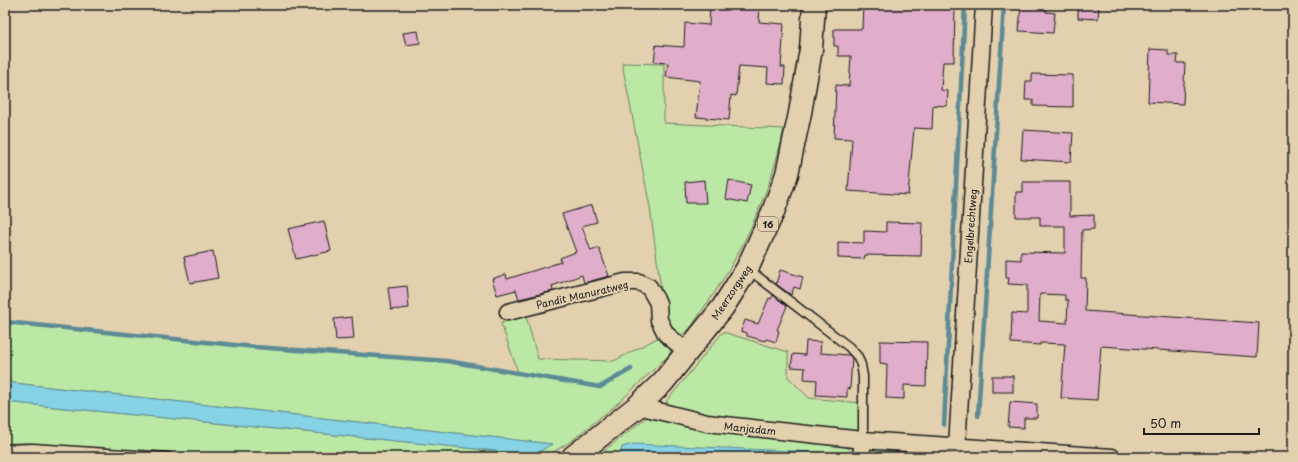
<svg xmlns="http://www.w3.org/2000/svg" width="1298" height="462" font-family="'Playpen Sans',sans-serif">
  <rect width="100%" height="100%" fill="#e2d0ae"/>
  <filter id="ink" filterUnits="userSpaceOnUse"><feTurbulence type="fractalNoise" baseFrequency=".025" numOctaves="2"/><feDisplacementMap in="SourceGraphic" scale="8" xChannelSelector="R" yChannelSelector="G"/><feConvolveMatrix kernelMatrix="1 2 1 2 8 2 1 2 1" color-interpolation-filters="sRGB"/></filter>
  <g filter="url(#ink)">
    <!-- green -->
    <g fill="#bce8a5" stroke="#6c8260">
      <path d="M622 63 664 64V123L784 129C770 194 742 255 703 309 696 319 690 332 679 336L674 335 665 320 650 207Z"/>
      <path d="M526 316 538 359 614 361 663 335C669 342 674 345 669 355L617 404 570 442 545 457H530L551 444 5 382V322L255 347 447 361 518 372 501 323Z"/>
      <path d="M723 332 788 352V377L809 398 861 403 862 431 851 434 728 419 675 407 666 402Z"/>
      <path d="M5 402 507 452 509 457H224L27 443H13L5 445Z"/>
      <path d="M653 416 839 444C847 447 851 449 854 457H596L647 417Z"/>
      <path d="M884 448 1048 457H944L902 455 887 457H869L875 450Z"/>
      <path d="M38 451 120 457H12C19 452 29 452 38 451Z"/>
    </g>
    <!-- water -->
    <g fill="#86d3e5" stroke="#5c8a95">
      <path d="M5 382 552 444 530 457H509L506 452 5 402Z"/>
      <path d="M633 444 837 453 847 457H620L622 447Z"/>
      <path d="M902 455 944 457H887Z"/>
    </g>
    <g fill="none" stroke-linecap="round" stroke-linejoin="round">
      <!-- stream -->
      <g stroke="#5c8a95" stroke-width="4.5">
        <path d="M1246 5 1293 7"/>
        <path d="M5 322 255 347 447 361 600 387 631 369"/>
        <path d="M978 416 1004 5"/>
        <path d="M944 425 965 5"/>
      </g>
    </g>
    <!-- building -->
    <g fill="#e0adca" stroke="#1c1c1c" fill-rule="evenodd">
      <path d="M710 5H760L759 22 784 24 781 67H785L784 84 767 83 768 68 739 66 736 96 731 95 729 120 696 117 700 81 666 77 668 63 654 62 656 45 684 47 685 23 709 25Z"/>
      <path d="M863 5H955L954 62H943L941 90 948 91 947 106 933 105 932 129 914 128 908 195 848 191 852 139 834 138 836 85 849 86 851 56H838V46H834V29H862Z"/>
      <path d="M1021 5H1046V12L1055 13 1053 33 1019 31Z"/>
      <path d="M1078 5H1099L1098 19 1078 18Z"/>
      <path d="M418 31 420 43 406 45 403 33Z"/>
      <path d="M1150 49 1168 50V55H1178L1177 63H1185L1183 104 1148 102Z"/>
      <path d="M1032 74 1073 75V107L1033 106V100H1025L1026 81H1032Z"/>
      <path d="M1023 130 1073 133 1071 162 1021 159Z"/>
      <path d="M704 180 706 203H686L685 182Z"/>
      <path d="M729 180 751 185 747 203 726 199Z"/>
      <path d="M1023 182H1070V216L1094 215V229L1082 230 1081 278H1086L1085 311 1259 323 1257 357 1101 346 1097 400 1061 398 1065 344 1040 343V345L1011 343 1012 313 1027 314V285L1008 284 1009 278H1006V259L1021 260V252L1065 253V226H1040V217H1016V192H1023ZM1040 294 1065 295V300H1068L1067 323 1039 321Z"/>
      <path d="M592 205 597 222 582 226 591 251 599 248 609 276 584 283 582 275 552 286 553 291 519 299 516 290 497 295 492 279 506 274 507 279 561 262 560 258 576 252 562 214Z"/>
      <path d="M324 221 331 251 296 259 288 229Z"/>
      <path d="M886 222 922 223 921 256 865 255 864 259 838 258V242L864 243V231L886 232Z"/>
      <path d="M213 251 218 278 190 283 184 257Z"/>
      <path d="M780 270 803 277 800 289 794 287 791 295 776 284Z"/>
      <path d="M407 286 409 308 391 310 388 288Z"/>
      <path d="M773 295 787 306 777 330 779 331 776 342 766 339 765 341 747 336V333L741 331 745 320 758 324 769 298 771 299Z"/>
      <path d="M352 317 354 339 336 340 334 319Z"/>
      <path d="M806 341 821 342 820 353 849 355 852 358 850 389 847 388V397L816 395 817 380 804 379 805 368 791 367 793 354 805 355Z"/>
      <path d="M880 341 927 342 926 386 904 385V399L886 398 887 364 880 363Z"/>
      <rect x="992" y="376" width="21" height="16"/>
      <path d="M1010 402 1037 404V418H1024V428L1008 427Z"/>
    </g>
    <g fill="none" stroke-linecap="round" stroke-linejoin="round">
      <!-- lane casing -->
      <g stroke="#1c1c1c" stroke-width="11">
        <g id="lane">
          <path d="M748 269 849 347 858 357 861 365 863 376V440"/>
          <path d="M5 449 33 448 168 457"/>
        </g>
      </g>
      <!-- street casing -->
      <g stroke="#1c1c1c" stroke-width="19">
        <g id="street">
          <path d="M508 312 625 282H639L649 287 658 303 659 320 666 334 686 351"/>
          <path d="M638 406 707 423 863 440 1112 457"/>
          <path d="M957 446 984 5"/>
          <path d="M861 457 863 440"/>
        </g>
      </g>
      <!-- primary casing -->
      <g stroke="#1c1c1c" stroke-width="25">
        <path id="primary" d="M573 457 638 406 663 382 723 307 747 269 773 212 787 174 800 113 811 49 814 5"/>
      </g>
      <!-- lane -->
      <use href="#lane" stroke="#e2d0ae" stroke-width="8"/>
      <!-- street -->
      <use href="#street" stroke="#e2d0ae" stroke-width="16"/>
      <!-- primary -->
      <use href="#primary" stroke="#e2d0ae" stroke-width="22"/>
    </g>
  </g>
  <g text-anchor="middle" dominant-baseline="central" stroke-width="4" stroke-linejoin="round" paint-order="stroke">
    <!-- shield labels -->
    <rect fill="#e2d0ae" stroke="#575248" stroke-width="1" x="758" y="217" width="20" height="14" rx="3"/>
    <g font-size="9" font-weight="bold" fill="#1c1c1c">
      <text x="768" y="224">16</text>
    </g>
    <!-- street labels -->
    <g font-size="10" fill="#1c1c1c" stroke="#e2d0ae">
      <text transform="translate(970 226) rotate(-86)">Engelbrechtweg</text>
      <text transform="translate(731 292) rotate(-56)">Meerzorgweg</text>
      <text transform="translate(582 294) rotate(-13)">Pandit Manuratweg</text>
      <text transform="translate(750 428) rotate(6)">Manjadam</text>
    </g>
  </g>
  <!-- margin -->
  <rect width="1298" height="462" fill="none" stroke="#e2d0ae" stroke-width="20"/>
  <rect x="10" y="10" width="1278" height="442" fill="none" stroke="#1c1c1c" stroke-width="1.5" filter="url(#ink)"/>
  <!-- scale -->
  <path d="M1144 428v6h115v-6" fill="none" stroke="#1c1c1c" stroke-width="2"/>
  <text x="1150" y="428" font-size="12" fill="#1c1c1c" stroke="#e2d0ae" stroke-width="3" paint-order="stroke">50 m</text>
</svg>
